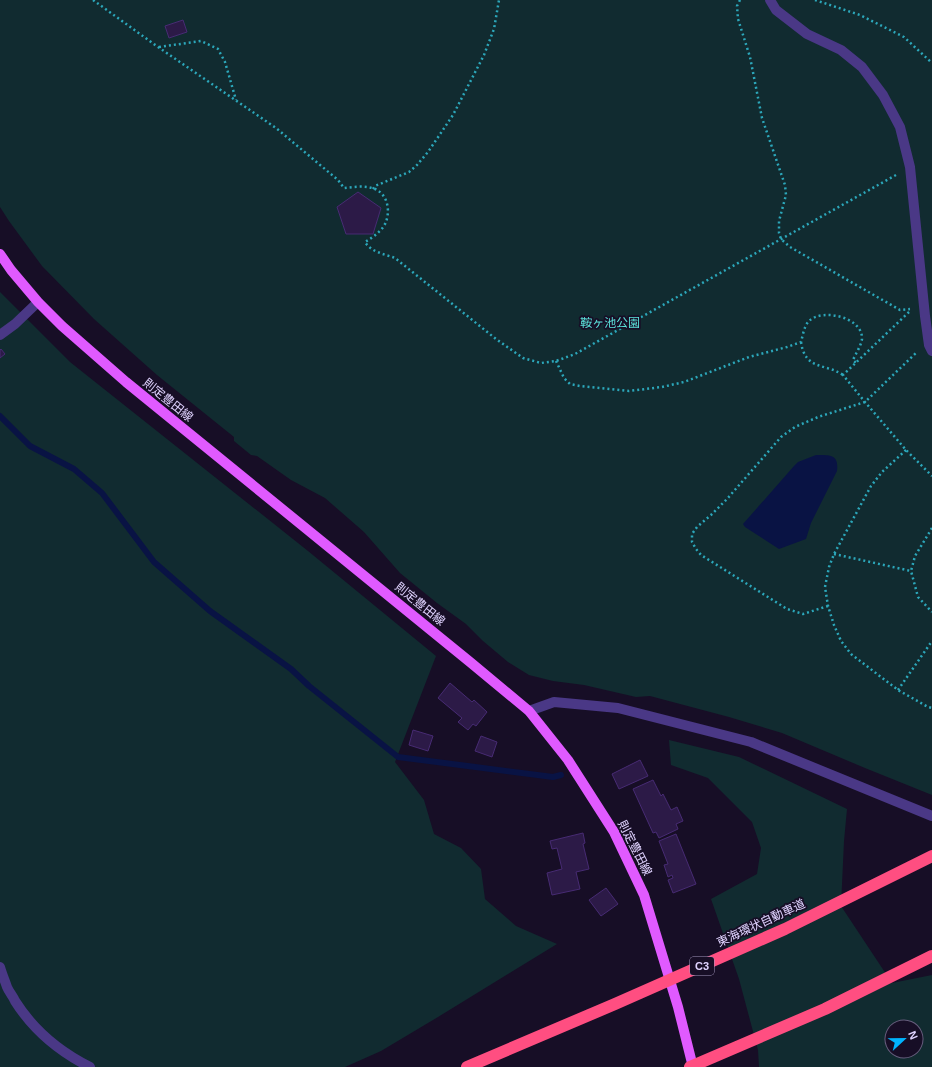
<svg xmlns="http://www.w3.org/2000/svg" width="932" height="1067" font-family="Helvetica,'Noto Sans JP',sans-serif">
  <rect width="100%" height="100%" fill="#170e26"/>
  <!-- green -->
  <g fill="#112b30" fill-rule="evenodd">
    <path d="M0 0H932V795L865 768 782 733 729 717 650 696 636 697 584 685 553 681 529 675 508 662 483 641 466 624 437 603 400 573 364 532 325 498 291 480 257 456 251 455 234 441V437L157 375 94 319 42 266 9 221 0 207Z"/>
    <path d="M0 292 70 362 308 551 436 656 395 762 424 800 434 834 461 848 481 869 485 899 516 926 557 944 438 1017 381 1051 345 1067H0Z"/>
    <path d="M669 740 739 757 847 809 844 841 841 906 892 983 932 975V1067H759L758 1050 739 979 711 899 757 874 761 848 752 822 708 778 671 765ZM892 1027H916V1051H892Z"/>
  </g>
  <!-- water -->
  <path fill="#091344" d="M816 455C830 455 839 454 837 471L811 523 806 539 779 549 745 527 743 524 794 466 798 462Z"/>
  <g fill="none" stroke-linecap="round" stroke-linejoin="round">
    <!-- stream -->
    <path stroke="#091344" stroke-width="6" d="M0 416 30 446 74 469 102 493 154 562 210 611 291 669 309 686 398 757 553 777 561 775"/>
  </g>
  <!-- building -->
  <g fill="#2c1a47" stroke="#472b73">
    <path d="M183 20 187 32 169 38 165 26Z"/>
    <path d="M358 192 381 208 373 234H346L337 207Z"/>
    <path d="M1 349 5 354 0 358V350Z"/>
    <path d="M450 683 472 702 474 700 487 712 476 726 473 724 468 730 458 722 462 718 438 698Z"/>
    <path d="M413 730 433 736 428 751 409 745Z"/>
    <path d="M481 736 497 742 492 757 475 751Z"/>
    <path d="M640 760 648 776 619 789 612 774Z"/>
    <path d="M653 780 661 796 663 794 671 810 677 807 683 821 676 824 678 829 659 838 656 832 653 833 633 789Z"/>
    <path d="M583 833 585 843 583 844 589 869 576 872 580 889 552 895 547 873 562 869 557 848 552 849 550 841Z"/>
    <path d="M676 834 696 884 673 893 668 880 673 878 672 875 668 877 664 865 668 864 659 841Z"/>
    <path d="M606 888 618 904 601 916 589 900Z"/>
  </g>
  <g fill="none" stroke-linecap="round" stroke-linejoin="round">
    <!-- path -->
    <g stroke="#2ca7ba" stroke-width="2.5" stroke-dasharray="2 3" stroke-linecap="butt">
      <path d="M93 0 158 47 276 128 338 180 344 188C354 187 365 185 375 189 389 195 391 214 384 226 379 233 372 238 365 242 371 252 384 254 395 258L496 339 523 358 541 363 556 361 575 354 896 175"/>
      <path d="M740 0 737 6 738 19 750 57 762 118 785 185 786 195 779 221V233L781 239 790 247 900 310 910 309"/>
      <path d="M815 0 860 15 904 37 932 63"/>
      <path d="M159 47 201 41 218 49 225 62 236 100"/>
      <path d="M373 189 375 186 409 172 417 165 428 152 453 115 484 55 494 29 499 0"/>
      <path d="M909 312 843 375 865 402 906 450 932 476"/>
      <path d="M801 342C805 371 826 363 843 375"/>
      <path d="M556 361 564 378 570 384 580 386 629 391 662 387 684 382 749 357 787 347 801 342C803 335 804 326 809 321 822 308 863 317 862 339 861 346 856 353 853 360L856 363"/>
      <path d="M906 450 882 472 871 486 834 554 829 567 825 587 828 606 834 625 841 641 851 654 898 690 928 707 932 708"/>
      <path d="M932 528 915 556 911 571 918 597 932 612"/>
      <path d="M834 554 911 571"/>
      <path d="M828 606 803 614 787 609 701 555 696 549 692 542V534L697 527 711 515 727 499 781 437 795 427 818 417 865 402 917 352"/>
      <path d="M898 690 932 641"/>
    </g>
    <!-- minor -->
    <g stroke="#4a3886" stroke-width="10">
      <path d="M770 0 776 10 807 34 841 50 862 67 883 95 900 127 910 167 925 316 929 345 932 351"/>
      <path d="M0 335 15 324 38 302"/>
      <path d="M529 711 554 702 618 708 751 742 932 816"/>
      <path d="M0 967C2 974 5 981 7 987 9 992 13 996 15 1001 34 1031 58 1051 90 1067"/>
    </g>
    <!-- major -->
    <path stroke="#e05aff" stroke-width="10" d="M0 254 11 270 38 302 62 326 126 382 470 662 529 711 568 760 614 832 644 895 678 1007 693 1067"/>
    <!-- highway -->
    <g stroke="#ff4e81" stroke-width="12">
      <path d="M467 1067 615 1004 785 929 932 856"/>
      <path d="M690 1067 825 1009 932 956"/>
    </g>
  </g>
  <g text-anchor="middle" dominant-baseline="central" stroke-width="3.5" stroke-linejoin="round" paint-order="stroke">
    <!-- shield labels -->
    <rect fill="#170e26" stroke="#a498be" stroke-width="1" x="690" y="957" width="24" height="18" rx="3"/>
    <g font-size="11" font-weight="bold" fill="#e0d3ff">
      <text x="702" y="966">C3</text>
    </g>
    <!-- park labels -->
    <g font-size="12" fill="#5be2da" stroke="#170e26">
      <text x="610" y="323">鞍ヶ池公園</text>
    </g>
    <!-- street labels -->
    <g font-size="12" fill="#e0d3ff" stroke="#170e26">
      <text transform="translate(168 400) rotate(39)">則定豊田線</text>
      <text transform="translate(420 604) rotate(39)">則定豊田線</text>
      <text transform="translate(635 848) rotate(63)">則定豊田線</text>
      <text transform="translate(761 923) rotate(-25)">東海環状自動車道</text>
    </g>
  </g>
  <!-- north arrow -->
  <g transform="translate(904 1039) rotate(68)"><circle r="19" fill="#170e26" stroke="#675d7d"/>
  <path d="M0-3L7 15L0 10L-7 15Z" fill="#00b4fe"/>
  <text y="-6" font-size="11" font-weight="bold" text-anchor="middle" fill="#e0d3ff">N</text>
  </g>
</svg>
